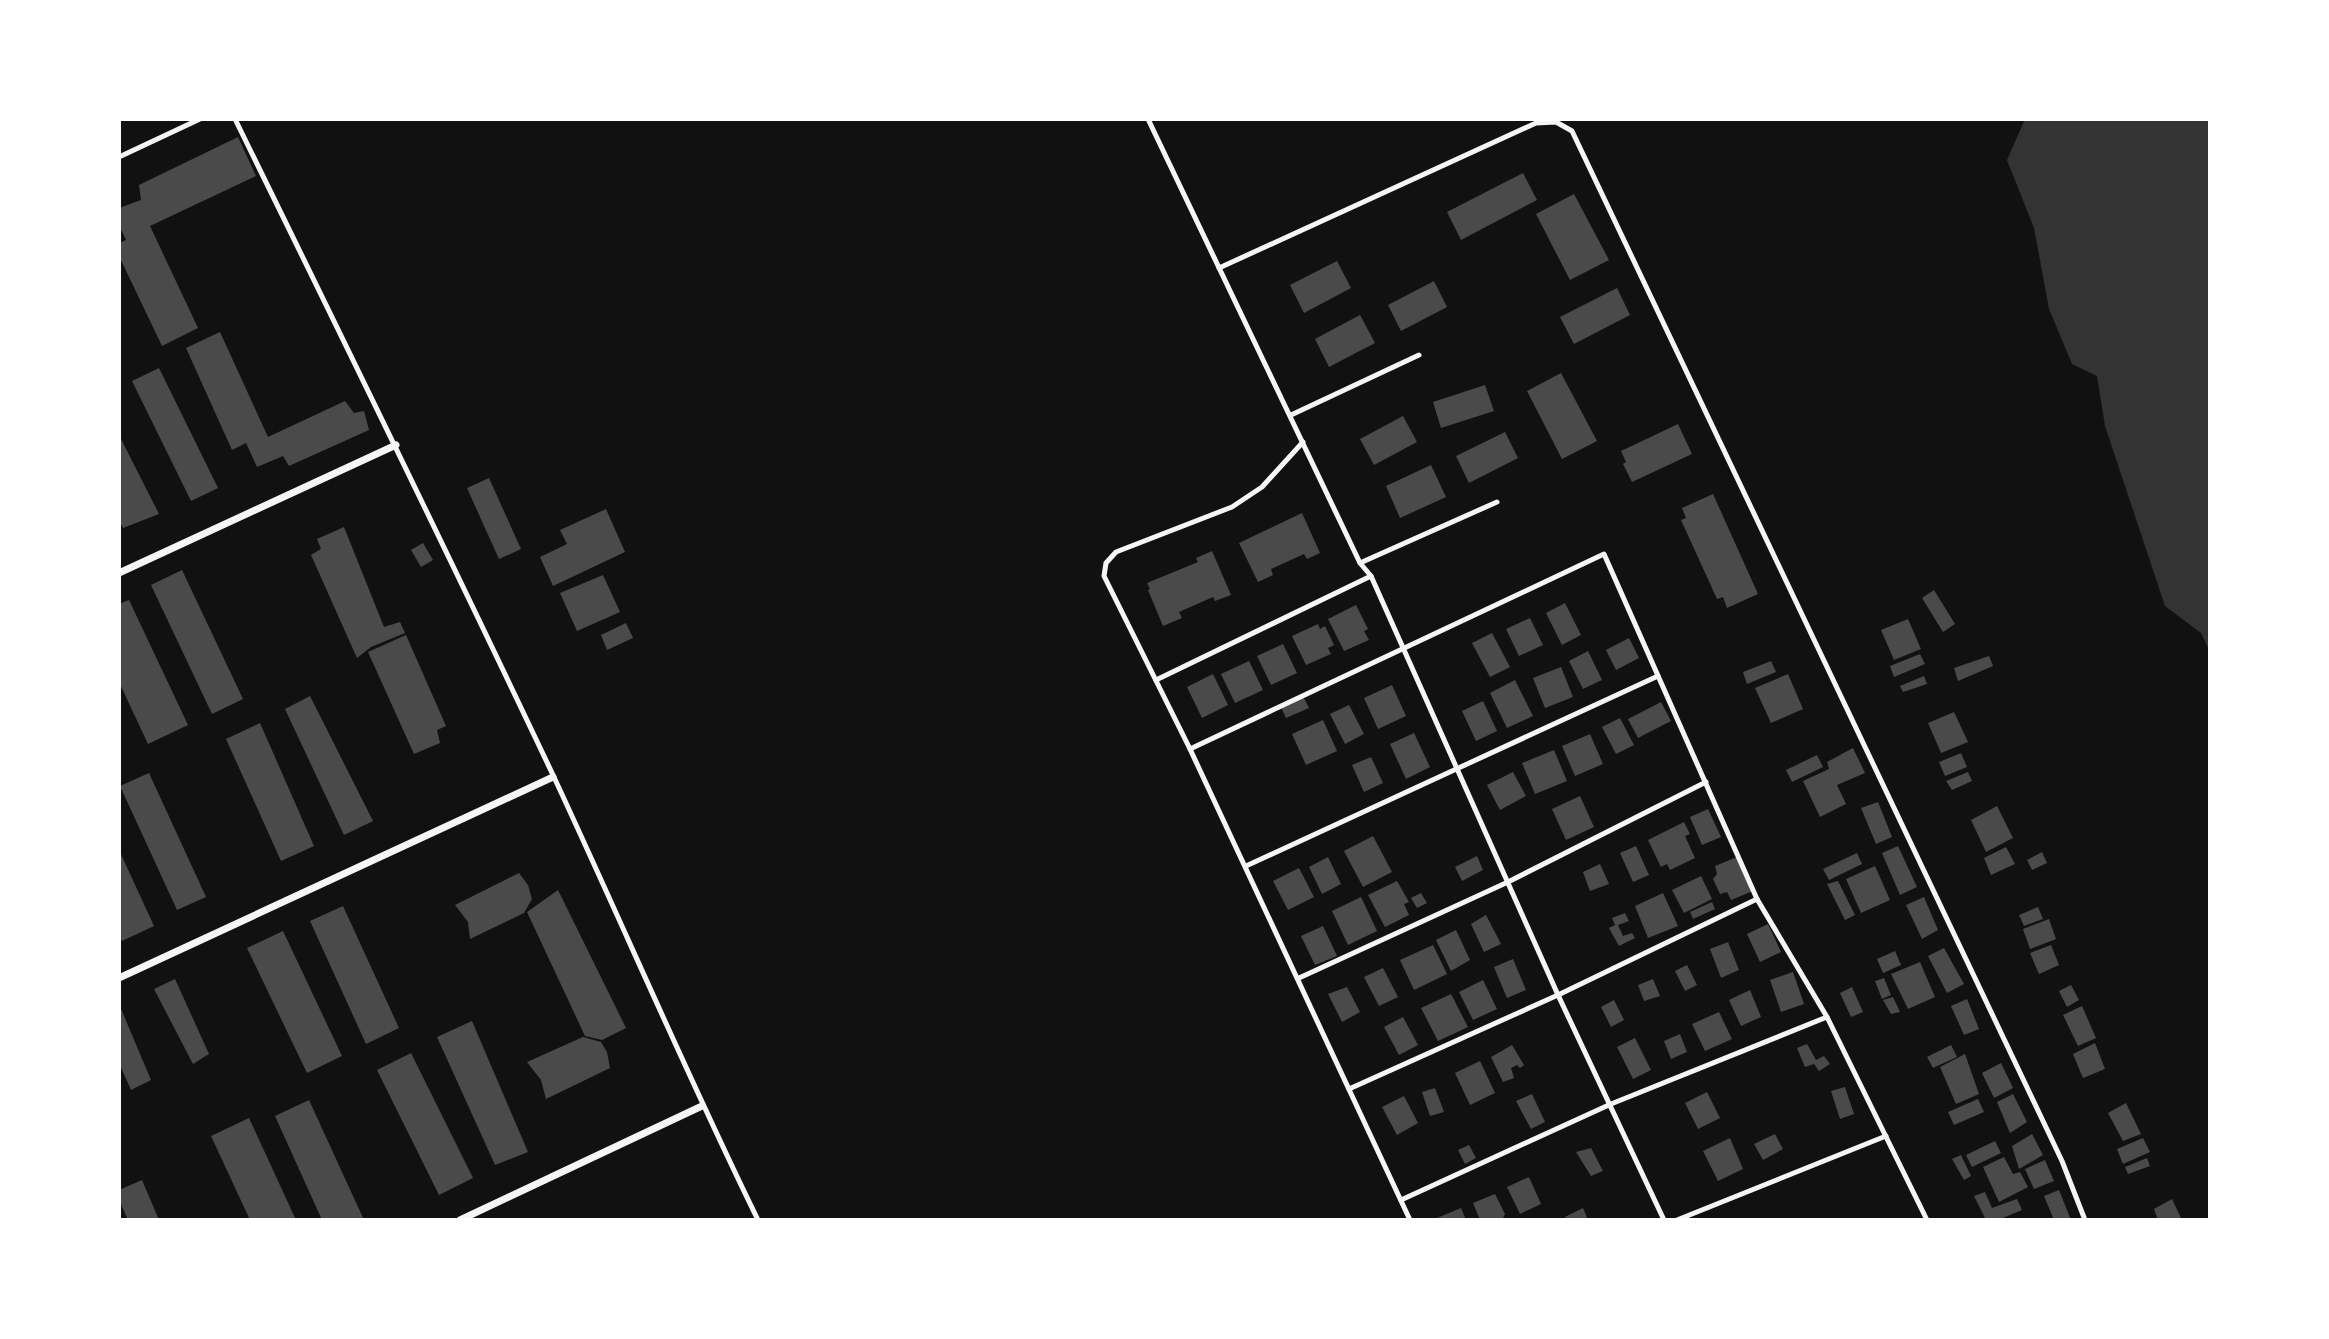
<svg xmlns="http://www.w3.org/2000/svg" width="2329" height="1339" font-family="Lora,serif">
  <rect width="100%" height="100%" fill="#111"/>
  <!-- water -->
  <path fill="#333" d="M2025 119H2210V652L2201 633 2165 606 2105 426 2097 376 2072 364 2049 309 2034 228 2007 160Z"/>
  <!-- building -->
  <g fill="#4a4a4a">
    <path d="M238 137 256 176 150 226 198 328 162 346 119 256V243L126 240 119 225V208L141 200 139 185Z"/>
    <path d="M1523 173 1537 200 1461 240 1447 212Z"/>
    <path d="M1574 194 1609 260 1570 280 1536 214Z"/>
    <path d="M1337 261 1351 288 1304 313 1290 285Z"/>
    <path d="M1434 281 1447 307 1401 331 1388 305Z"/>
    <path d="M1617 288 1630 315 1574 344 1560 317Z"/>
    <path d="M1360 315 1375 343 1329 367 1315 339Z"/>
    <path d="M220 332 268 437 345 401 354 413 364 411 369 430 289 466 283 456 257 467 246 443 232 450 186 348Z"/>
    <path d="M159 368 218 488 191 501 132 381Z"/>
    <path d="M1561 373 1597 441 1562 459 1527 391Z"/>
    <path d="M1485 385 1494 411 1441 428 1433 402Z"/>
    <path d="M1403 416 1417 442 1374 465 1360 439Z"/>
    <path d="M1678 424 1692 454 1632 482 1623 464 1626 462 1621 451Z"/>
    <path d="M1505 432 1518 458 1469 483 1456 456Z"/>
    <path d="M119 435 159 514 123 528 119 520Z"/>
    <path d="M1431 465 1446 497 1400 518 1386 486Z"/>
    <path d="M489 478 521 549 499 559 467 488Z"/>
    <path d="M1713 494 1758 594 1727 608 1723 597 1717 599 1681 520 1686 518 1682 508Z"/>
    <path d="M606 509 625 552 553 586 540 557 567 544 560 530Z"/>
    <path d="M1302 513 1320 553 1307 559 1304 554 1271 569 1273 575 1258 582 1239 543Z"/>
    <path d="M344 527 384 627 400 622 405 633 371 647 357 658 311 555 321 549 317 539Z"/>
    <path d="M423 543 433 560 421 567 411 550Z"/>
    <path d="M1212 551 1231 595 1215 601 1213 597 1179 612 1182 618 1163 626 1148 590 1150 589 1147 583 1198 562 1196 558Z"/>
    <path d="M182 570 243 699 212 714 151 585Z"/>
    <path d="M603 575 620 612 577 631 560 593Z"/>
    <path d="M1934 590 1955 624 1943 632 1922 598Z"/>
    <path d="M129 600 188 725 148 744 119 682V604Z"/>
    <path d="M1565 603 1581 635 1562 645 1546 613Z"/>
    <path d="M1356 605 1368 629 1364 631 1369 640 1344 651 1328 619Z"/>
    <path d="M1530 618 1543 645 1519 656 1506 629Z"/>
    <path d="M1908 619 1921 649 1894 660 1881 630Z"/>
    <path d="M626 623 633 638 607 650 601 635Z"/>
    <path d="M1318 624 1320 629 1325 626 1334 645 1328 648 1331 654 1306 665 1292 636Z"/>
    <path d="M1492 633 1510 667 1490 677 1472 643Z"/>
    <path d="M406 635 446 726 437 730 440 743 414 754 368 652Z"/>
    <path d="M1629 638 1639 658 1616 670 1606 650Z"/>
    <path d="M1283 644 1297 673 1271 685 1257 656Z"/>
    <path d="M1588 651 1602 680 1583 689 1569 661Z"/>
    <path d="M1920 654 1925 664 1894 677 1890 666Z"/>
    <path d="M1989 656 1993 666 1958 681 1954 668Z"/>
    <path d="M1249 661 1263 690 1235 703 1221 674Z"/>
    <path d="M1771 661 1776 672 1747 684 1743 672Z"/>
    <path d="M1561 667 1573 697 1545 708 1533 678Z"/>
    <path d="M1213 674 1228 705 1202 718 1187 687Z"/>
    <path d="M1788 674 1803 709 1771 723 1755 688Z"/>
    <path d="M1924 676 1927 684 1903 692 1900 686Z"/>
    <path d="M1515 680 1533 716 1507 728 1490 693Z"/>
    <path d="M1392 685 1406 716 1378 729 1364 698Z"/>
    <path d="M310 696 373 821 344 835 285 709Z"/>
    <path d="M1304 698 1309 708 1286 718 1281 707Z"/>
    <path d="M1483 701 1497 731 1476 741 1462 711Z"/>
    <path d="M1661 702 1671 721 1638 738 1628 719Z"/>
    <path d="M1349 705 1364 734 1345 744 1330 714Z"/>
    <path d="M1954 712 1968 742 1941 753 1928 723Z"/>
    <path d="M1620 718 1634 745 1616 754 1602 727Z"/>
    <path d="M1323 720 1337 751 1306 765 1292 734Z"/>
    <path d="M260 723 314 846 281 861 226 739Z"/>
    <path d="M1414 733 1430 767 1406 779 1390 744Z"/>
    <path d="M1590 734 1603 764 1575 776 1562 746Z"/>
    <path d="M1853 748 1865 773 1837 785 1846 804 1820 817 1803 781 1829 769 1827 762Z"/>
    <path d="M1554 750 1567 781 1535 794 1522 763Z"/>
    <path d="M1961 753 1967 767 1945 776 1939 762Z"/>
    <path d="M1817 755 1823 767 1792 782 1786 770Z"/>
    <path d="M1371 757 1383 783 1364 792 1352 765Z"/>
    <path d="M1513 772 1526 796 1500 810 1487 785Z"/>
    <path d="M1968 772 1972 781 1952 790 1946 781Z"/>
    <path d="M149 773 206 897 177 910 120 786Z"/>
    <path d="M1580 796 1594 827 1566 840 1552 809Z"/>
    <path d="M1878 802 1892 837 1876 844 1861 808Z"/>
    <path d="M1997 806 2013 838 1986 852 1971 820Z"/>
    <path d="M1708 809 1721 837 1702 845 1690 817Z"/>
    <path d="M1684 822 1690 834 1685 836 1695 858 1670 870 1667 864 1661 867 1648 840Z"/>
    <path d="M1373 836 1392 872 1363 887 1344 851Z"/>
    <path d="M1636 846 1649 875 1633 882 1620 853Z"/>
    <path d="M1898 846 1917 887 1900 895 1882 853Z"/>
    <path d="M2006 847 2015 864 1991 875 1984 858Z"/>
    <path d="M119 850 154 926 122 941 119 934Z"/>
    <path d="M2042 852 2047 863 2032 870 2027 860Z"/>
    <path d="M1857 853 1862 864 1829 880 1823 869Z"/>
    <path d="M1477 856 1483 870 1462 881 1455 867Z"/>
    <path d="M1328 857 1341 884 1322 894 1309 867Z"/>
    <path d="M1737 857 1753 891 1731 900 1727 892 1720 894 1713 879 1717 874 1715 866Z"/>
    <path d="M1600 864 1609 884 1590 891 1583 872Z"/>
    <path d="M1875 866 1890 900 1861 913 1846 879Z"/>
    <path d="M1299 868 1314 897 1288 910 1273 881Z"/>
    <path d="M519 873 528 885 532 899 524 913 470 939 468 922 455 905Z"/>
    <path d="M1701 876 1712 899 1684 913 1672 890Z"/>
    <path d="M1397 881 1409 902 1404 904 1409 915 1385 927 1368 895Z"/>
    <path d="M1838 881 1855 915 1845 920 1827 884Z"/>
    <path d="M558 890 626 1028 602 1040 585 1036 527 912Z"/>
    <path d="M1421 893 1427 903 1417 908 1411 898Z"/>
    <path d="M1663 893 1678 926 1648 938 1635 906Z"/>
    <path d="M1361 897 1377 931 1348 945 1332 911Z"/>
    <path d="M1924 897 1938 930 1922 939 1906 905Z"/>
    <path d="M1712 902 1715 909 1693 919 1690 912Z"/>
    <path d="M343 906 399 1028 366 1044 310 921Z"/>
    <path d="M2038 907 2043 919 2024 926 2019 915Z"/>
    <path d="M1625 913 1629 921 1618 925 1623 936 1632 933 1635 938 1619 946 1609 928 1615 925 1612 918Z"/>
    <path d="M1486 915 1501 944 1484 952 1471 924Z"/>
    <path d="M2049 919 2056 939 2030 949 2023 929Z"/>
    <path d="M1768 924 1781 952 1760 962 1747 934Z"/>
    <path d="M1323 926 1337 956 1315 965 1301 936Z"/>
    <path d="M1456 930 1470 960 1451 971 1436 940Z"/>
    <path d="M283 931 342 1056 307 1073 247 948Z"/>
    <path d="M1728 942 1739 970 1721 978 1710 949Z"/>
    <path d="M1433 945 1447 974 1414 990 1400 960Z"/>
    <path d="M2051 945 2059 965 2039 974 2030 953Z"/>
    <path d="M1944 948 1964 984 1947 993 1928 956Z"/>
    <path d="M1895 951 1901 965 1883 973 1877 959Z"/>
    <path d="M1513 959 1526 990 1507 998 1494 967Z"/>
    <path d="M1920 962 1935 997 1908 1009 1891 974Z"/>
    <path d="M1687 965 1697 985 1685 991 1675 971Z"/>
    <path d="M1383 968 1398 997 1379 1006 1364 977Z"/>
    <path d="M1793 972 1804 1004 1781 1012 1770 980Z"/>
    <path d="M1884 978 1891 995 1882 999 1875 981Z"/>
    <path d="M175 979 209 1054 193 1064 154 989Z"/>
    <path d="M1653 979 1660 996 1644 1001 1638 985Z"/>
    <path d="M1483 980 1497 1009 1473 1020 1459 992Z"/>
    <path d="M2071 985 2079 1000 2067 1007 2059 991Z"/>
    <path d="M1347 987 1360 1012 1342 1022 1328 994Z"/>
    <path d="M1852 987 1863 1012 1851 1017 1840 993Z"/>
    <path d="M1750 990 1761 1017 1741 1026 1729 1000Z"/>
    <path d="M1451 994 1468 1027 1438 1041 1421 1008Z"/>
    <path d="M1893 997 1900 1012 1891 1014 1883 1000Z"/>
    <path d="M1967 999 1979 1029 1964 1035 1951 1006Z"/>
    <path d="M1614 1000 1624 1020 1611 1027 1601 1007Z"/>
    <path d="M119 1004 151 1080 131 1090 119 1063Z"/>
    <path d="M2082 1006 2096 1038 2078 1046 2063 1015Z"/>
    <path d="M1719 1012 1732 1039 1705 1051 1692 1024Z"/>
    <path d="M1403 1017 1418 1045 1399 1055 1384 1027Z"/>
    <path d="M472 1021 528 1152 495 1165 437 1037Z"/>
    <path d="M1680 1034 1687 1052 1671 1059 1664 1041Z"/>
    <path d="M583 1037 601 1042 607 1052 610 1068 546 1099 541 1080 527 1062Z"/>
    <path d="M1635 1038 1651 1070 1633 1079 1617 1047Z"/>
    <path d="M2095 1043 2105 1069 2083 1078 2073 1054Z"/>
    <path d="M1807 1044 1816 1060 1824 1056 1830 1064 1819 1071 1814 1064 1805 1067 1797 1048Z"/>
    <path d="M1512 1045 1524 1065 1520 1068 1517 1065 1511 1068 1514 1078 1503 1082 1491 1057Z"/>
    <path d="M1951 1045 1957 1057 1933 1068 1927 1057Z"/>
    <path d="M411 1053 473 1178 439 1195 377 1070Z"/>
    <path d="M1965 1054 1979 1094 1956 1104 1940 1067Z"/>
    <path d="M1480 1061 1495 1093 1470 1105 1455 1073Z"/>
    <path d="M2001 1063 2013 1088 1994 1098 1982 1073Z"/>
    <path d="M1845 1087 1854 1114 1840 1119 1831 1091Z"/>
    <path d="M1435 1088 1444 1112 1430 1116 1422 1092Z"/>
    <path d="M1707 1092 1720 1118 1698 1129 1685 1103Z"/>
    <path d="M1532 1094 1545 1122 1531 1129 1516 1101Z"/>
    <path d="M2013 1094 2027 1122 2010 1133 1997 1102Z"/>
    <path d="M1404 1096 1418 1123 1397 1135 1382 1107Z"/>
    <path d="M1978 1099 1984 1112 1954 1125 1948 1112Z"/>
    <path d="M309 1100 364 1220H322L275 1116Z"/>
    <path d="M2126 1103 2141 1134 2123 1141 2108 1113Z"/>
    <path d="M249 1118 296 1220H250L211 1136Z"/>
    <path d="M1775 1134 1783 1149 1763 1160 1754 1144Z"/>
    <path d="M2032 1134 2043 1155 2019 1169 2012 1146Z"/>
    <path d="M1730 1138 1743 1169 1718 1181 1703 1151Z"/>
    <path d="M2143 1138 2150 1152 2123 1164 2117 1149Z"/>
    <path d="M1995 1141 2001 1153 1972 1167 1966 1155Z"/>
    <path d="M1469 1145 1476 1158 1465 1164 1458 1150Z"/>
    <path d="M1591 1148 1603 1171 1591 1176 1576 1152Z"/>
    <path d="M1961 1155 1971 1176 1964 1180 1952 1159Z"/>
    <path d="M2004 1157 2013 1174 2020 1172 2028 1187 1999 1202 1983 1167Z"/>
    <path d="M2147 1158 2150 1166 2128 1174 2125 1167Z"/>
    <path d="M2045 1160 2054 1181 2034 1189 2025 1169Z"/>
    <path d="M1529 1177 1541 1204 1520 1214 1507 1187Z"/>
    <path d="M142 1180 159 1220H128L119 1200V1190Z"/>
    <path d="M2059 1190 2071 1220H2054L2044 1196Z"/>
    <path d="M1985 1192 1992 1208 2017 1199 2022 1210 1998 1220H1986L1974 1196Z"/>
    <path d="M1495 1194 1505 1214 1502 1220H1480L1473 1203Z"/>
    <path d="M2172 1199 2182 1220H2158L2154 1209Z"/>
    <path d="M1461 1208 1466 1220H1438L1437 1218Z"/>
    <path d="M1583 1208 1588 1220H1567L1565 1217Z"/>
  </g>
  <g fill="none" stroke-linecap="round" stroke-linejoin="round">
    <!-- service -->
    <g stroke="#f5f5f5" stroke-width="5">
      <path d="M235 119C342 337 449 555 553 775 622 923 686 1073 758 1220"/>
      <path d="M1148 119 1360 563 1371 576 1558 995 1664 1220"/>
      <path d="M119 157 200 119"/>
      <path d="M1219 268 1536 123 1556 122 1572 131 2062 1161 2085 1220"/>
      <path d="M1291 415 1419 355"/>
      <path d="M1303 442 1262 487 1232 507 1116 552 1106 563 1104 576 1190 749 1410 1220"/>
      <path d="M1360 563 1497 502"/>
      <path d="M1156 680 1371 576"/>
      <path d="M1190 749 1604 554 1757 899 1827 1017 1927 1220"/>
      <path d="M1246 866 1658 676"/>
      <path d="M1299 978 1508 882 1706 782"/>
      <path d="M1349 1089 1558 995 1757 899"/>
      <path d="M1401 1200 1611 1104 1827 1017"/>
      <path d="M1677 1220 1886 1136"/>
    </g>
    <!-- minor -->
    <g stroke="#f5f5f5" stroke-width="7">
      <path d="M119 573 396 445"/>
      <path d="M119 978 553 777"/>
      <path d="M460 1220 702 1106"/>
    </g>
  </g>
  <!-- border -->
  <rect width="2329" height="1339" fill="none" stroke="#ffffff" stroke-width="242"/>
</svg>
